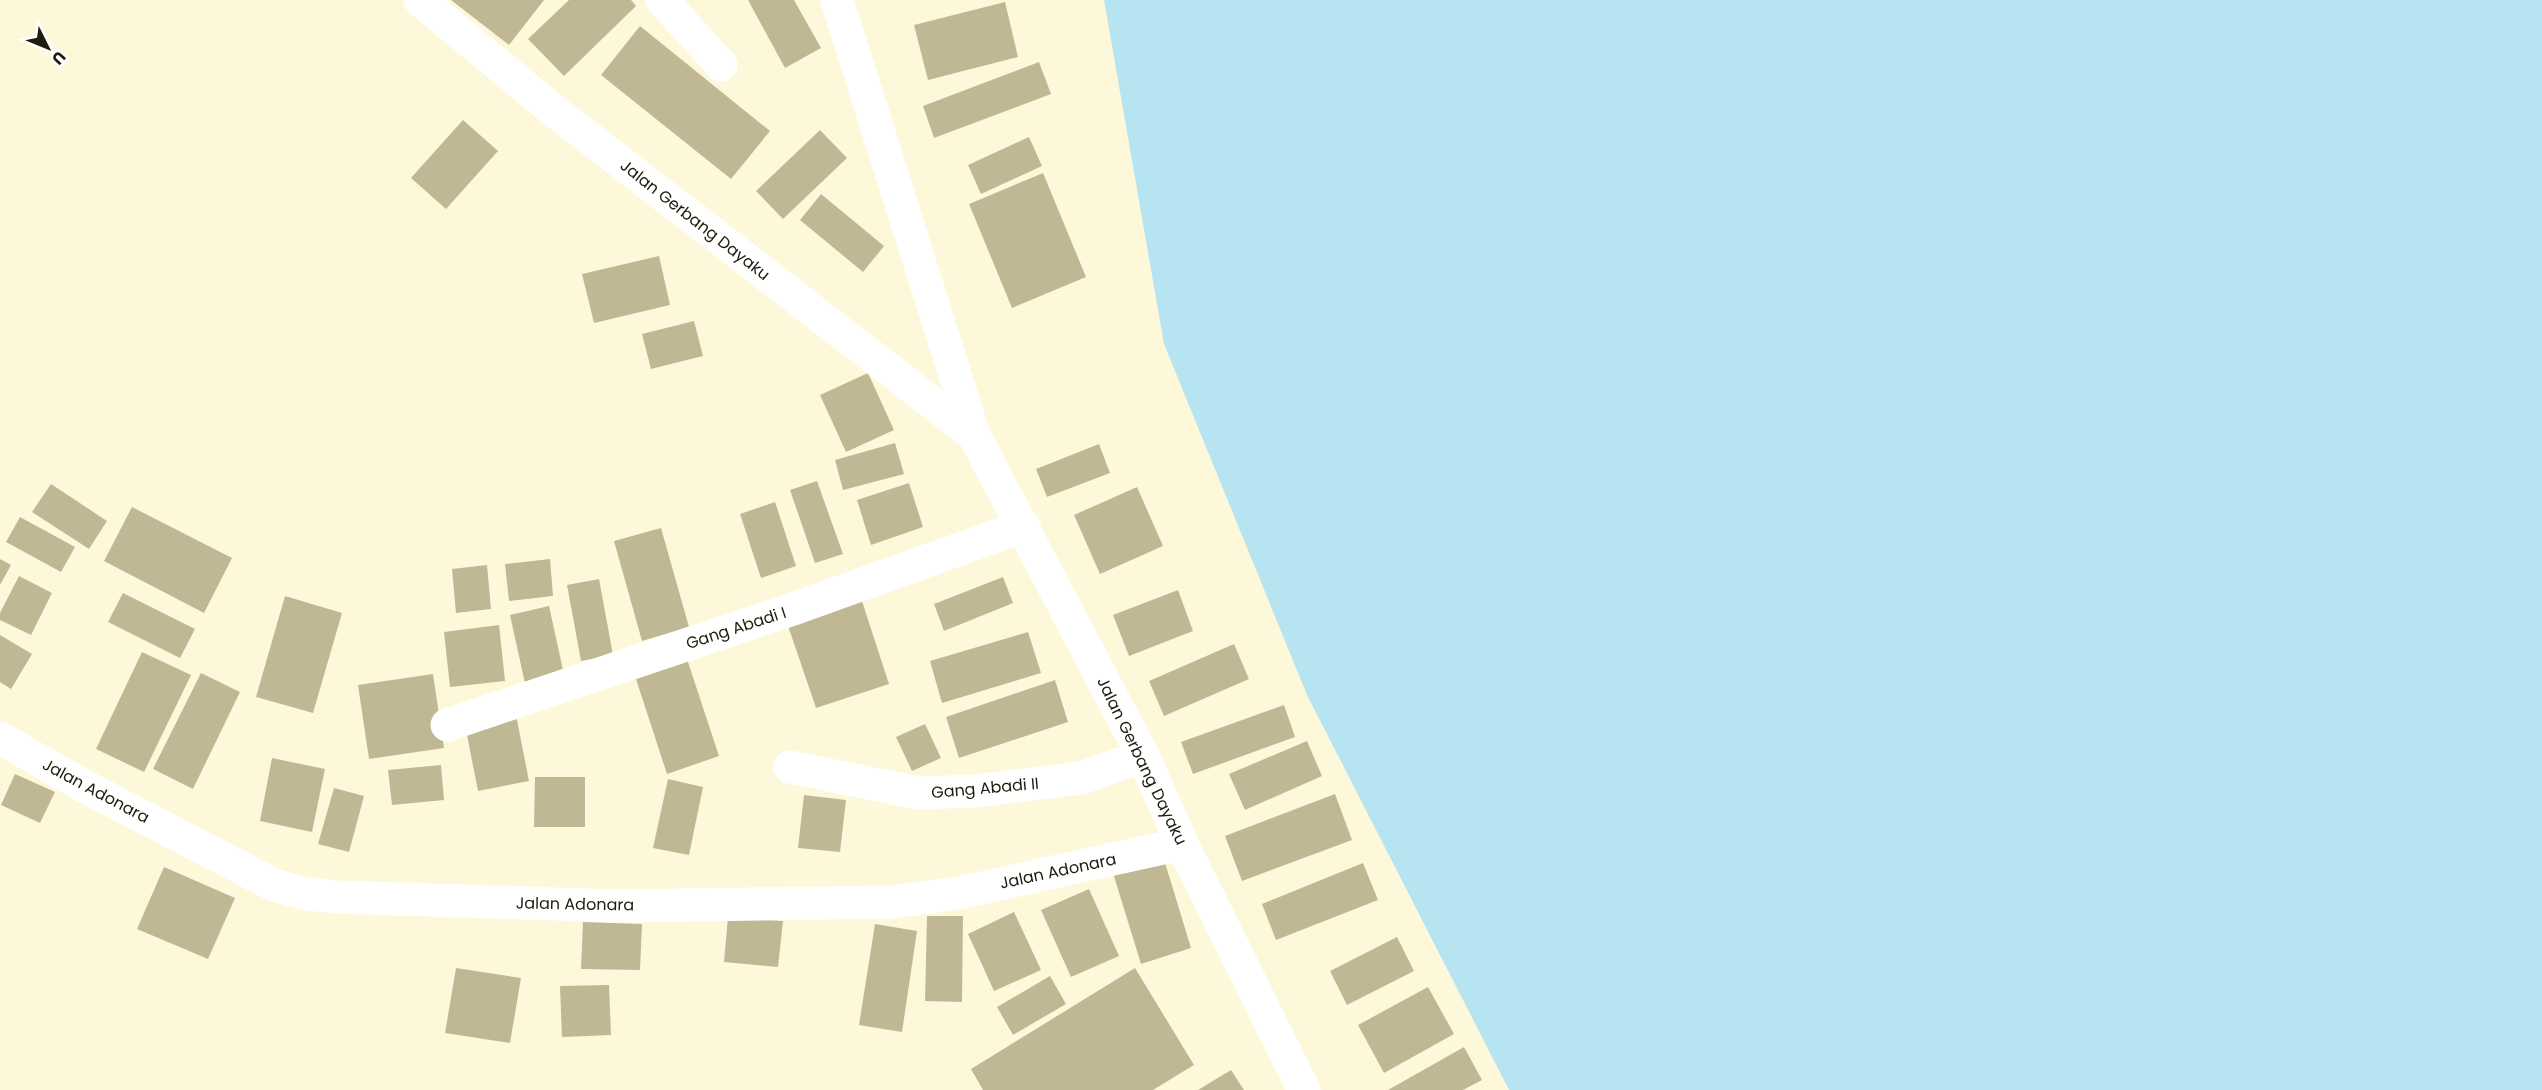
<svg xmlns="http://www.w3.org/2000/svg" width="2542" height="1090" font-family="Poppins,sans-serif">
  <rect width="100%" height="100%" fill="#fef8db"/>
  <!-- water -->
  <path fill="#b7e4f1" d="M1104 0H2542V1090H1509L1307 695 1164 344Z"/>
  <!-- building -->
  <g fill="#c0b895">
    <path d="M451 0H544L509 45Z"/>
    <path d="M569 0H631L636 6 564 76 528 39Z"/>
    <path d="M748 0H794L821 48 785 68Z"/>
    <path d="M1005 2 1018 57 928 80 914 25Z"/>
    <path d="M640 26 770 131 731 179 601 75Z"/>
    <path d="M1039 62 1051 94 934 138 923 106Z"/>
    <path d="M463 120 498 151 446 209 411 178Z"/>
    <path d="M820 130 847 158 783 219 756 191Z"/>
    <path d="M1029 137 1042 166 981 194 968 165Z"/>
    <path d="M1043 173 1086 277 1012 308 969 204Z"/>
    <path d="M821 194 884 246 863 272 800 220Z"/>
    <path d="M659 256 670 305 594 323 582 274Z"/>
    <path d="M694 321 703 356 651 369 642 334Z"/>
    <path d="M868 373 894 430 846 452 820 395Z"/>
    <path d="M895 443 904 474 843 490 835 460Z"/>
    <path d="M1099 444 1110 473 1047 497 1036 469Z"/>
    <path d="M817 481 843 554 815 563 790 490Z"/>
    <path d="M909 483 923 527 871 545 857 500Z"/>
    <path d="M51 484 107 521 89 549 32 512Z"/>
    <path d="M1137 487 1163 546 1100 574 1074 515Z"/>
    <path d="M775 502 796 566 761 578 740 514Z"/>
    <path d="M132 507 232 558 204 613 104 561Z"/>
    <path d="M20 517 75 547 61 572 6 542Z"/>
    <path d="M661 528 689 627 642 641 614 541Z"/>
    <path d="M0 559 11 565 0 585Z"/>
    <path d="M550 559 553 596 509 601 505 564Z"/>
    <path d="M487 565 491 609 456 613 452 569Z"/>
    <path d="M19 576 52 593 31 635 0 620V613Z"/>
    <path d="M1003 577 1013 603 944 631 934 604Z"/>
    <path d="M599 579 613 655 581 661 567 585Z"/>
    <path d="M1178 590 1193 631 1129 656 1113 615Z"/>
    <path d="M123 593 195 629 180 658 108 622Z"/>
    <path d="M860 595 889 684 816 708 786 620Z"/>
    <path d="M285 596 342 613 313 713 256 697Z"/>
    <path d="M549 606 565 679 526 688 510 615Z"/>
    <path d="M499 625 505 681 450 687 444 632Z"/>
    <path d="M1028 632 1041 673 942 703 930 661Z"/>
    <path d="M0 635 32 654 11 689 0 682Z"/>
    <path d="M1234 644 1249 679 1164 716 1149 681Z"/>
    <path d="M142 652 191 675 144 772 96 749Z"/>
    <path d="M686 656 719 756 667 774 634 673Z"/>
    <path d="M201 673 240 692 193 789 153 769Z"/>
    <path d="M433 674 444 748 369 759 358 685Z"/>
    <path d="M1055 680 1068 722 959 758 946 717Z"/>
    <path d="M1284 705 1295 737 1193 774 1181 742Z"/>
    <path d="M516 715 529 781 478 791 465 725Z"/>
    <path d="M925 724 941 758 912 771 896 737Z"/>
    <path d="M1307 741 1322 776 1245 810 1229 774Z"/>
    <path d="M272 758 325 769 312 832 260 821Z"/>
    <path d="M441 765 444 800 392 805 388 770Z"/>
    <path d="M15 774 55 792 40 823 1 805Z"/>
    <path d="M535 777H585V827H534Z"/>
    <path d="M668 779 703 787 689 855 653 848Z"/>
    <path d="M334 788 364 796 349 852 318 844Z"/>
    <path d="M1335 794 1352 840 1242 881 1225 836Z"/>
    <path d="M804 795 846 800 840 852 798 848Z"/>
    <path d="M1163 856 1191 948 1141 964 1113 873Z"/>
    <path d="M1363 863 1378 900 1276 940 1262 904Z"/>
    <path d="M164 867 235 898 208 959 137 929Z"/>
    <path d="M1089 889 1119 956 1071 977 1041 910Z"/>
    <path d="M1014 912 1041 970 994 991 968 934Z"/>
    <path d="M927 916H963L962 1002 925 1001Z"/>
    <path d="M728 917 783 921 778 967 724 962Z"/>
    <path d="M583 922 642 924 640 970 581 969Z"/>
    <path d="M875 924 917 931 902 1032 859 1025Z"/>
    <path d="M1397 937 1414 971 1347 1005 1330 971Z"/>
    <path d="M456 968 521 978 510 1043 445 1033Z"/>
    <path d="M1135 968 1194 1065 1153 1090H983L971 1069Z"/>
    <path d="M1050 976 1066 1004 1013 1035 997 1007Z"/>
    <path d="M609 985 611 1035 562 1037 560 986Z"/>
    <path d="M1428 987 1454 1034 1384 1073 1358 1025Z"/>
    <path d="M1464 1047 1482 1080 1463 1090H1388Z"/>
    <path d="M1231 1070 1244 1090H1198Z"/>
  </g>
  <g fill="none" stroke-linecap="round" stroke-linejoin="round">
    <!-- minor -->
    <g stroke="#fff" stroke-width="33">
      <path d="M662 0 721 65"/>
      <path d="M447 725 793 609 1024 526"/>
      <path d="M0 738 80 784 274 885 302 893 335 897 618 906 893 902 959 893 1182 844"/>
      <path d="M790 767 918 793 975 791 1081 778 1143 756"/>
    </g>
    <!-- trunk -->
    <g stroke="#fff" stroke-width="33">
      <path d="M420 0 553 110 974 435"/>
      <path d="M837 0 974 435 1143 756 1182 844 1304 1090"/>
    </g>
  </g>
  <g text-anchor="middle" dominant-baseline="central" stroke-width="5" stroke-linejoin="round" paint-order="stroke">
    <!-- street labels -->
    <g font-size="16" fill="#1f1c0f" stroke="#fff">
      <text transform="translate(695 220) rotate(38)">Jalan Gerbang Dayaku</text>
      <text transform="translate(736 628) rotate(-18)">Gang Abadi I</text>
      <text transform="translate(1142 761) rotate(64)">Jalan Gerbang Dayaku</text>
      <text transform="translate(985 788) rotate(-5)">Gang Abadi II</text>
      <text transform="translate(96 791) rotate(28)">Jalan Adonara</text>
      <text transform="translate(1058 871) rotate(-12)">Jalan Adonara</text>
      <text transform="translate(575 904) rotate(1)">Jalan Adonara</text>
    </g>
  </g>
  <!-- north arrow -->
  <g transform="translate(48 48) rotate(133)" stroke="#ffffff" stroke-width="4.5" paint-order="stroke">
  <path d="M0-4.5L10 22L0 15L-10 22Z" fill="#1f1c0f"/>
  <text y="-9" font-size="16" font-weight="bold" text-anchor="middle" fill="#1f1c0f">U</text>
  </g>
</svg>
